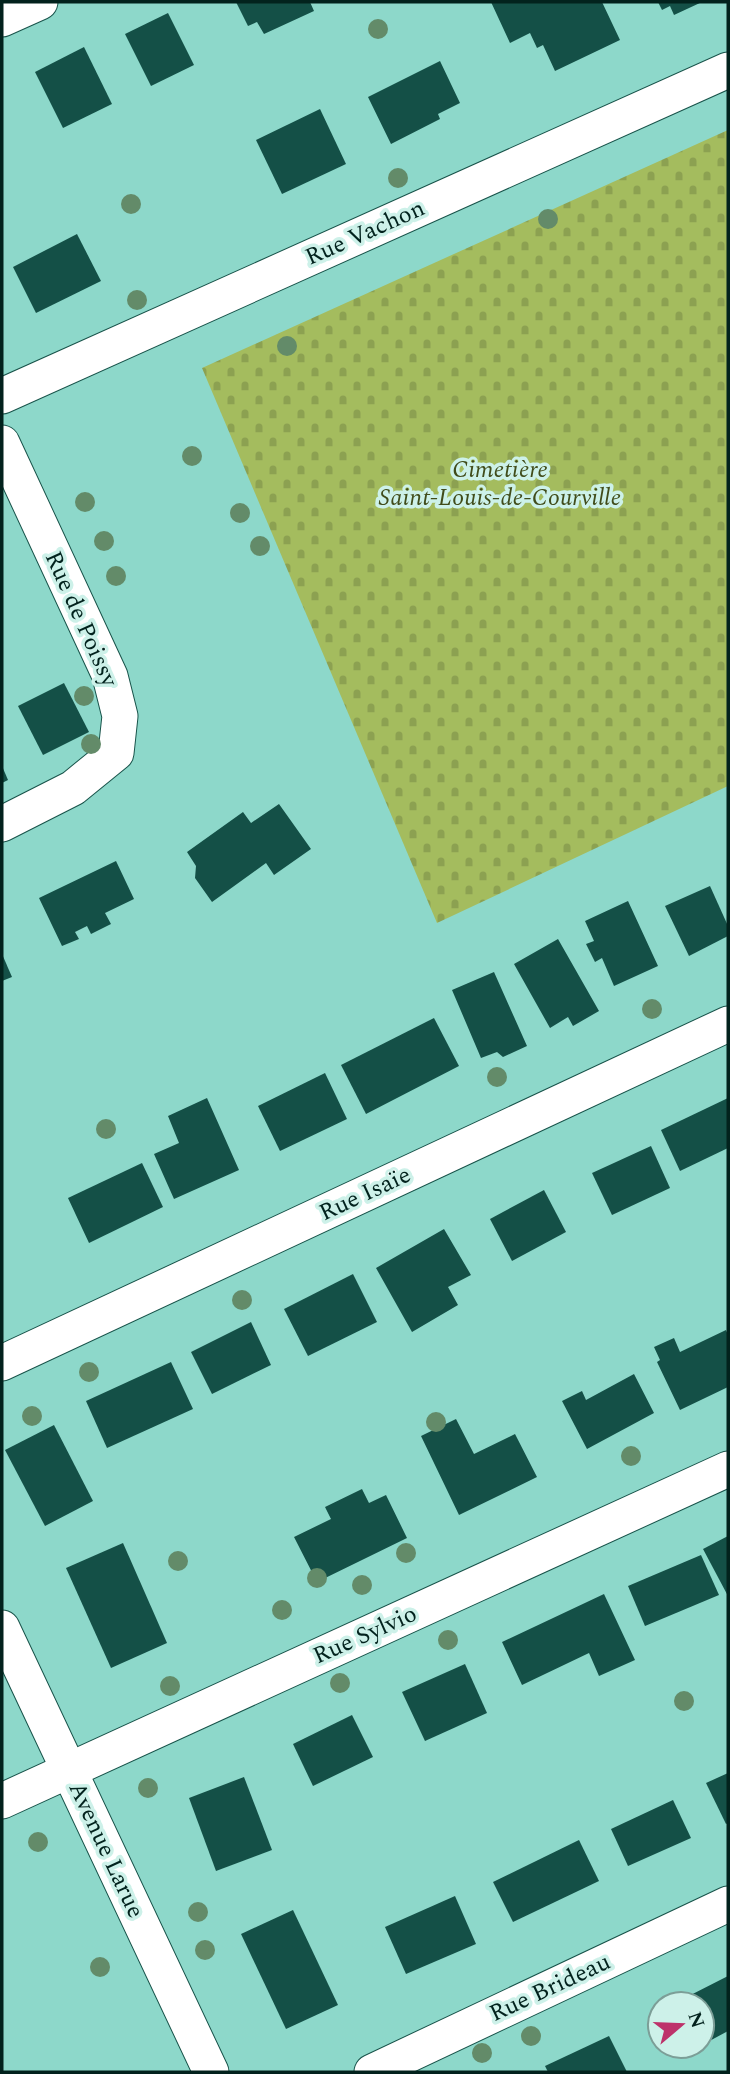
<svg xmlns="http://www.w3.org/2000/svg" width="730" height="2074" font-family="Spectral,serif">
  <defs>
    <pattern id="cemetery-stones" width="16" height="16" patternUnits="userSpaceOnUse" patternTransform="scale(1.75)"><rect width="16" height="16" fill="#a4bc5e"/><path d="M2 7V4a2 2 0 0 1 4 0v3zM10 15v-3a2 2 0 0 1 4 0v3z" fill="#8ca151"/></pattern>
  </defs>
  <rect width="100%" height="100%" fill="#8dd8ca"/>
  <!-- cemetery -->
  <path fill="url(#cemetery-stones)" d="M728 130V786L437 923 202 368Z"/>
  <!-- building -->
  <g fill="#145047">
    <path d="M236 2H310L314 11 264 34 257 22 248 26Z"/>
    <path d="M491 2H602L620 40 555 71 543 45 537 48 530 33 510 43Z"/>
    <path d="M658 2H702L674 15 670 6 662 10Z"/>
    <path d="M168 13 194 65 151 86 125 34Z"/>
    <path d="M84 47 112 104 63 128 35 72Z"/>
    <path d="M440 61 460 103 438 114 440 119 391 144 368 97Z"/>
    <path d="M320 109 346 164 282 194 256 140Z"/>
    <path d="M77 234 101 281 36 313 13 267Z"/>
    <path d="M64 683 89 732 43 755 18 706Z"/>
    <path d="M2 766 8 780 2 783Z"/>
    <path d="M279 804 311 849 274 875 266 863 212 902 195 878 196 866 187 852 243 812 251 823Z"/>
    <path d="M116 861 134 899 105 913 111 924 91 934 87 926 75 932 79 939 62 946 39 898Z"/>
    <path d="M710 886 728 926V936L689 956 665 906Z"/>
    <path d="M628 901 658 966 614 986 602 958 595 962 586 944 594 941 585 921Z"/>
    <path d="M558 939 599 1011 573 1026 568 1017 550 1028 514 964Z"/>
    <path d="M2 954 12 977 2 981Z"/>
    <path d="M494 972 527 1046 503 1057 497 1052 481 1058 452 990Z"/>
    <path d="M434 1018 459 1066 366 1114 341 1065Z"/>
    <path d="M325 1073 347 1119 280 1151 258 1106Z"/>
    <path d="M207 1098 239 1170 174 1199 154 1154 179 1143 168 1116Z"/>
    <path d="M728 1098V1148L680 1171 661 1130Z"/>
    <path d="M651 1146 670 1188 612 1215 592 1173Z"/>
    <path d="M142 1163 163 1207 89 1243 68 1198Z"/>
    <path d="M544 1190 566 1232 512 1261 490 1219Z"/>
    <path d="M444 1229 471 1275 448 1287 458 1305 412 1332 376 1268Z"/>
    <path d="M353 1274 377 1322 308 1356 284 1309Z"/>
    <path d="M251 1322 271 1365 212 1394 191 1352Z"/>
    <path d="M726 1330 728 1335V1387L680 1410 657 1362 660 1360 654 1347 674 1338 680 1352Z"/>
    <path d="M171 1362 193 1409 107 1448 86 1401Z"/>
    <path d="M634 1374 654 1413 587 1449 562 1401 582 1391 586 1400Z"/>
    <path d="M456 1419 474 1454 515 1434 537 1477 459 1515 421 1436Z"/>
    <path d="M54 1425 93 1501 45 1526 5 1450Z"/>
    <path d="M362 1489 369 1503 386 1495 407 1538 317 1582 294 1537 331 1519 325 1507Z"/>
    <path d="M728 1536V1596L703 1549Z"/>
    <path d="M123 1543 167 1643 111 1668 66 1568Z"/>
    <path d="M701 1555 719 1595 645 1626 628 1586Z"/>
    <path d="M604 1594 635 1660 599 1676 589 1653 522 1685 502 1642Z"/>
    <path d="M465 1664 487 1713 425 1741 402 1692Z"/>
    <path d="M352 1715 373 1757 313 1786 293 1744Z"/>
    <path d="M728 1773V1823L726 1824 706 1783Z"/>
    <path d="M244 1777 272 1850 216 1871 189 1798Z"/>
    <path d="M673 1800 691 1838 628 1866 611 1829Z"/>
    <path d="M579 1840 599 1881 513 1922 493 1882Z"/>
    <path d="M455 1896 476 1944 406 1974 385 1927Z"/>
    <path d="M293 1910 338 2005 286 2029 241 1934Z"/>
    <path d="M728 1976V2031L702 2045V2004H673Z"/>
    <path d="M609 2036 627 2072H548L545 2066Z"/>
    <path d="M670 2046H699L676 2058Z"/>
  </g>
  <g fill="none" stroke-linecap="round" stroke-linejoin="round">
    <!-- minor casing -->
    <g stroke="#18534a" stroke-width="37">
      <g id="minor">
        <path d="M2 19 40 2"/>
        <path d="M2 396 728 70"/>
        <path d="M2 443 110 676 120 716 116 753 73 788 2 824"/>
        <path d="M2 1363 728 1024"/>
        <path d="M2 1628 211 2072"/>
        <path d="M2 1801 728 1469"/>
        <path d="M372 2072 728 1904"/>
      </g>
    </g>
    <!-- minor -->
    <use href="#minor" stroke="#fff" stroke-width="35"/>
  </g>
  <!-- trees -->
  <g fill="#638b69">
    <circle cx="378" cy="29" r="10"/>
    <circle cx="398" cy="178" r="10"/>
    <circle cx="131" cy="204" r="10"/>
    <circle cx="548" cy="219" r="10"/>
    <circle cx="137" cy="300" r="10"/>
    <circle cx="287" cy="346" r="10"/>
    <circle cx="192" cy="456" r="10"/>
    <circle cx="85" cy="502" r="10"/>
    <circle cx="240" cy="513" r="10"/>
    <circle cx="104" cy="541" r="10"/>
    <circle cx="260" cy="546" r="10"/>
    <circle cx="116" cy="576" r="10"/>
    <circle cx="84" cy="696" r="10"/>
    <circle cx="91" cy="744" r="10"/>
    <circle cx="652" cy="1009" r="10"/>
    <circle cx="497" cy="1077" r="10"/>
    <circle cx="106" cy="1129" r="10"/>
    <circle cx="242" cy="1300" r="10"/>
    <circle cx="89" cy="1372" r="10"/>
    <circle cx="32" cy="1416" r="10"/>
    <circle cx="436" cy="1422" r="10"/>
    <circle cx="631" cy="1456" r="10"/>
    <circle cx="406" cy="1553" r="10"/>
    <circle cx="178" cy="1561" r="10"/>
    <circle cx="317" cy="1578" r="10"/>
    <circle cx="362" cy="1585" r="10"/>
    <circle cx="282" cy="1610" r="10"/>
    <circle cx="448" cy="1640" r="10"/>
    <circle cx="340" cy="1683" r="10"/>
    <circle cx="170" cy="1686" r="10"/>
    <circle cx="684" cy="1701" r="10"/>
    <circle cx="148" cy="1788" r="10"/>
    <circle cx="38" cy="1842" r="10"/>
    <circle cx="198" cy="1912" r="10"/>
    <circle cx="205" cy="1950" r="10"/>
    <circle cx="100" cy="1967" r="10"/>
    <circle cx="531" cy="2036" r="10"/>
    <circle cx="482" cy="2053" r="10"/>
  </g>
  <g text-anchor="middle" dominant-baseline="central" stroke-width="7" stroke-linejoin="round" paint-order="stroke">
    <!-- street labels -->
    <g font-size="24" fill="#02221d" stroke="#cdf1e9">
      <text transform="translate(365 233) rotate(-24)">Rue Vachon</text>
      <text transform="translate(81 619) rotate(66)">Rue de Poissy</text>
      <text transform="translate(365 1194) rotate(-25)">Rue Isaïe</text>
      <text transform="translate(365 1635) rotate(-24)">Rue Sylvio</text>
      <text transform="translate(106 1850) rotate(65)">Avenue Larue</text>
      <text transform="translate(550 1988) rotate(-25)">Rue Brideau</text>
    </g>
    <!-- park labels -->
    <g font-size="24" font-style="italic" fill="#404c1a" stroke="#cdf1e9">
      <text x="500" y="470">Cimetière<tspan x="500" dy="28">Saint-Louis-de-Courville</tspan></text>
    </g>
  </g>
  <!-- border -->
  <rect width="730" height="2074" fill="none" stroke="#02221d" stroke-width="7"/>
  <!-- north arrow -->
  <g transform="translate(681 2025) rotate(71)"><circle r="33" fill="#cdf1e9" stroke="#7c9e97" stroke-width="2"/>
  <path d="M0-5L12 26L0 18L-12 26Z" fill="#bd326a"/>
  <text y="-10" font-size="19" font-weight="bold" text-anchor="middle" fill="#02221d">N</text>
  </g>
</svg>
